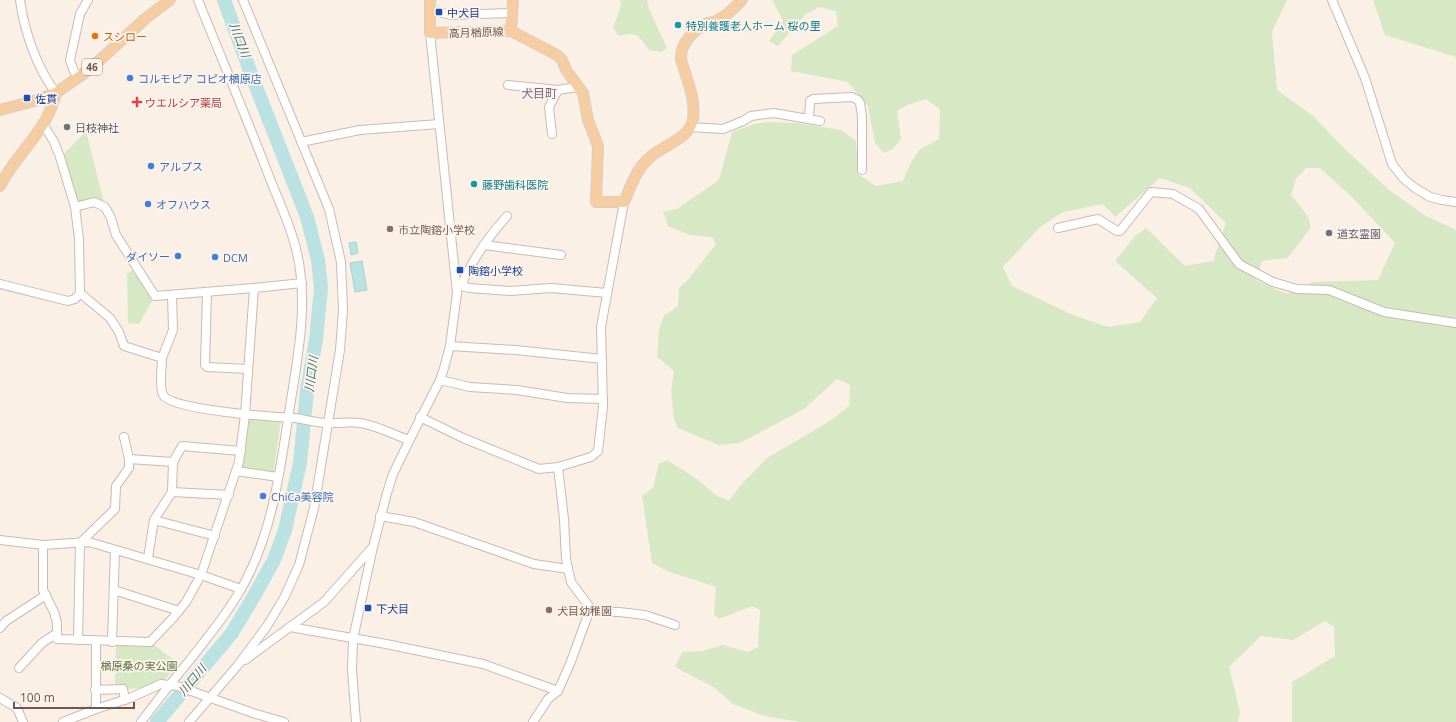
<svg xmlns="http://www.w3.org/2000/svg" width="1456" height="722" font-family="'Open Sans','Noto Sans JP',sans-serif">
  <rect width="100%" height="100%" fill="#fbf0e5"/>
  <!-- green -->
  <g fill="#d7e8c4" fill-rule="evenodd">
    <path d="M620 0H647L649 9 667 48 661 52 649 50C637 34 639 32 619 36L613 28 621 6Z"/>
    <path d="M772 0H1287L1272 32 1277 90 1312 115 1349 153 1389 190 1426 216 1456 230V722H1292V682L1335 656 1334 627 1325 621 1293 640 1261 636 1229 667 1240 712 1238 722H800L765 716 733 704 715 688 675 667 682 652 702 651 723 645 748 652 758 647 760 610 752 606 719 619 714 615 716 587 667 571 652 563 642 496 653 488 659 464 667 460 697 479 717 496 729 501 740 486 767 458 830 421 849 406 850 385 837 379 804 409 740 443 719 445 678 428 674 419 671 391 674 371 657 357 659 329 664 316 678 306 679 288 687 281 716 244 712 237 690 235 668 226 663 212 677 209 719 180 732 132 754 124 767 122 797 123 841 130 856 141 858 174 876 186 903 181 910 164 919 150 939 139 940 109 926 99 907 105 897 111 901 139 893 149 884 153 875 143 868 106 848 82 791 71 792 55 838 26 836 11 819 7 805 15 778 46 769 41 783 21ZM1306 168H1320L1353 198 1395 243 1378 280 1313 282 1287 294 1256 280 1262 261 1288 258 1311 227 1307 215 1291 195 1296 179ZM1160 178 1190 188 1226 223 1213 261 1185 266 1146 228 1135 236 1115 261 1157 298 1140 322 1108 327 1073 315 1012 286 1003 267 1040 227 1063 212 1103 204 1115 217Z"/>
    <path d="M1373 0H1456V57L1385 35Z"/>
    <path d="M86 131 105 207 94 202 75 207 61 157Z"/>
    <path d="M137 267 155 296 139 324 128 323 127 274Z"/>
    <path d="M245 415 281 419 273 476 236 471Z"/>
    <path d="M116 642H150L178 663 161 684 151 688 115 689Z"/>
  </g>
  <!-- water -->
  <g fill="#bbe2e3" stroke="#a1d3d4">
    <path d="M356 242 358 253 351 255 349 243Z"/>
    <path d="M362 261 367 290 355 292 350 263Z"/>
  </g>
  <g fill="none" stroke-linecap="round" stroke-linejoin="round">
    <!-- river -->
    <path stroke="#bbe2e3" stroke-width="14" d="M157 722 232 633 254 596 274 560 285 530 300 463 307 390 316 340 321 288 318 260 307 217 253 79 224 0"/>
    <!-- minor casing -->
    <g stroke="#ceb9af" stroke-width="10">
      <g id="minor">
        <path d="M20 0C24 30 37 69 56 93"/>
        <path d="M1332 0 1365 78 1392 164 1404 179 1415 188 1430 197 1442 200 1456 202"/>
        <path d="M430 10 451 15 512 13"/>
        <path d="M78 78 73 69 70 60 80 14 88 0"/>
        <path d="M508 85 558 90 577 87"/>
        <path d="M809 119 810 101 813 99 852 97 858 100 860 103 862 116V170"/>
        <path d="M43 124 54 142 60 157 75 207 79 239 80 293 110 318 119 332 124 346 162 358C162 366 159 388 163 395 171 410 274 417 294 418 305 419 316 423 327 423 339 424 348 421 360 423 376 425 394 435 409 440"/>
        <path d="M690 127 723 129 743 121 751 116 774 113 820 121"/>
        <path d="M552 134 549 107 558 90"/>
        <path d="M301 142 360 130 439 124"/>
        <path d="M75 207 94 202 105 207 111 218 116 235 155 296 254 288"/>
        <path d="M1058 228 1098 219 1117 231H1120L1151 192 1173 194 1199 209 1239 264 1273 282 1297 289 1329 290 1384 312 1456 323"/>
        <path d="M484 245 561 255"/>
        <path d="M0 284 68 301 75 299 80 293"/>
        <path d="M457 286H461C472 260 488 237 507 216"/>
        <path d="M461 286 469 288 510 291 551 288 607 293"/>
        <path d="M207 292 205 365 207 367 248 369"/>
        <path d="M450 346 516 350 602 359"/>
        <path d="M162 358 173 330 172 295"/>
        <path d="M440 380 470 387 517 390 567 398 603 399"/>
        <path d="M420 417 463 438 539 469 558 467 591 457 598 451 603 407 601 327 624 202"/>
        <path d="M129 459 173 462"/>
        <path d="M236 471 278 477"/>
        <path d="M172 492 229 495"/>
        <path d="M380 516 414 522 534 564 568 569"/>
        <path d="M154 520 215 536"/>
        <path d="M0 540 43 545 89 542 201 575 241 589"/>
        <path d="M43 545V590L54 612 57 623V639L150 642 173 618 186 602 201 575 239 462 245 415 254 288 302 283"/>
        <path d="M148 558 154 520 172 492 173 462 182 446 241 451"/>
        <path d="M114 590 179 611"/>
        <path d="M589 612H619L645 615 675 625"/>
        <path d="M290 627 386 644 483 664 558 691"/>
        <path d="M0 628 6 621 46 595"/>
        <path d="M78 640 80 543 115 509 116 486 129 468V459L124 437"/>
        <path d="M112 642 115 550"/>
        <path d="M245 660 324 602 372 548"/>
        <path d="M19 668 42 643 57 633"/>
        <path d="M95 690 123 689 125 700"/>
        <path d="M0 698 17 708 23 722"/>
        <path d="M96 709V641"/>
        <path d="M63 722 96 709 130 698 161 684 177 686 253 713 284 722"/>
        <path d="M141 722C157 701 173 680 190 660 210 634 231 609 246 580 273 528 280 470 289 413 297 360 309 306 297 253 291 225 277 198 267 171 245 114 221 57 198 0"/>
        <path d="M189 722 238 665 267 626 284 598 299 565 314 508 340 350 343 310 341 262 329 209 243 0"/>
        <path d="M356 722 352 670 353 639 373 547 387 493 393 474 409 441 440 380 444 368 450 346 457 293 430 33"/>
        <path d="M533 722 548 699 558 691 570 664 589 612 588 605 571 582 566 559 564 519 558 467"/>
      </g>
    </g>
    <!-- major casing -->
    <g stroke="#d8cfcd" stroke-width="12">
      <g id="major">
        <path d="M430 0V33L511 31 557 55 562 60 566 70 583 93 588 120 598 146 596 202H624C630 188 636 170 648 159 661 145 689 141 693 119 696 98 686 78 681 59 680 44 693 31 705 24 710 22 716 22 720 19 729 14 735 7 742 0"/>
        <path d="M511 31 513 0"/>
        <path d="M0 110 34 101 56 93 90 69 146 18 170 0"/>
        <path d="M0 186C17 152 47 132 56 93"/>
      </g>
    </g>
    <!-- minor -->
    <use href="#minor" stroke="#fff" stroke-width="8"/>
    <!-- major -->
    <use href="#major" stroke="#f6cca1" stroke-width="10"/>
  </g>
  <!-- markers -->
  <g fill="#1a4fb4" stroke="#fef4eb" stroke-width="1.5">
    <rect x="435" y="8" width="8" height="8" rx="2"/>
    <rect x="23" y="94" width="8" height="8" rx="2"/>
    <rect x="456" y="266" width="8" height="8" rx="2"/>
    <rect x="364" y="604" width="8" height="8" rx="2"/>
  </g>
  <g fill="#0f9aa8" stroke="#fef4eb" stroke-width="1.5">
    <circle cx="678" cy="25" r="4"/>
    <circle cx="474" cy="184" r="4"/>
  </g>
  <circle fill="#e8710a" stroke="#fef4eb" stroke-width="1.5" cx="95" cy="36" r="4"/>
  <g fill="#3f7fe0" stroke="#fef4eb" stroke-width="1.5">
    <circle cx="130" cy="78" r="4"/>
    <circle cx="151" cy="166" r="4"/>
    <circle cx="148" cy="204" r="4"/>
    <circle cx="178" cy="256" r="4"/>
    <circle cx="215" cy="257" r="4"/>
    <circle cx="263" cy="496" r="4"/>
  </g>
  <path fill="#e0444e" stroke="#fef4eb" stroke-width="1.5" d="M135 96h4v4h4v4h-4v4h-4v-4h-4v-4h4z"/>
  <g fill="#6b7280" stroke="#fef4eb" stroke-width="1.5">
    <circle cx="67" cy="127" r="4"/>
    <circle cx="1329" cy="233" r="4"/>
  </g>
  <g fill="#8d6e63" stroke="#fef4eb" stroke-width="1.5">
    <circle cx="390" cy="229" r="4"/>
    <circle cx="549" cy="610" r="4"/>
  </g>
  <g text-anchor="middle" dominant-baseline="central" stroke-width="3.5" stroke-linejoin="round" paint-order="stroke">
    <!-- shield labels -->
    <rect fill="#fef4eb" stroke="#9c857c" stroke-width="1" x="82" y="59" width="20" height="16" rx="3"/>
    <g font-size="10" font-weight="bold" fill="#72554c">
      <text x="92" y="67">46</text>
    </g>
    <!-- transit labels -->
    <g font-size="11" fill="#164399" stroke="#fef4eb" text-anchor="start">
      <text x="447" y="12">中犬目</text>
      <text x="35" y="98">佐貫</text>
      <text x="468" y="270">陶鎔小学校</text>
      <text x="376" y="608">下犬目</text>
    </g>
    <!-- culture labels -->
    <g font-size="11" fill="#0d838f" stroke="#fef4eb" text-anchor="start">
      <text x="686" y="25">特別養護老人ホーム 桜の里</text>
      <text x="482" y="184">藤野歯科医院</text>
    </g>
    <!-- street labels -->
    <g font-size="11" fill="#72554c" stroke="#fef4eb">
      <text transform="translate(476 32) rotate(-2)">高月楢原線</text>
    </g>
    <!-- food labels -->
    <g font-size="11" fill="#c56008" stroke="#fef4eb" text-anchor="start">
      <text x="103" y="36">スシロー</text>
    </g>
    <!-- shop labels -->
    <g font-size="11" fill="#366cbe" stroke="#fef4eb" text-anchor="start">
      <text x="138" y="78">コルモピア コピオ楢原店</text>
      <text x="159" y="166">アルプス</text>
      <text x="156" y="204">オフハウス</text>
      <text x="170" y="256" text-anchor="end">ダイソー</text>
      <text x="223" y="257">DCM</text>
      <text x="271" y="496">ChiCa美容院</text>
    </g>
    <!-- health labels -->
    <g font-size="11" fill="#be3a42" stroke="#fef4eb" text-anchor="start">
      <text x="145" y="102">ウエルシア薬局</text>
    </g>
    <!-- worship labels -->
    <g font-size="11" fill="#5b616d" stroke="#fef4eb" text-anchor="start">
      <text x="75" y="127">日枝神社</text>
      <text x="1337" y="233">道玄霊園</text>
    </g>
    <!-- education labels -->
    <g font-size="11" fill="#785e54" stroke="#fef4eb" text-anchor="start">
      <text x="398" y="229">市立陶鎔小学校</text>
      <text x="557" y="610">犬目幼稚園</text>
    </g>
    <!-- park labels -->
    <g font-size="11" fill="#5a7844" stroke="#fef4eb">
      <text x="139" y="665">楢原桑の実公園</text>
    </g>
    <!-- water labels -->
    <g font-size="12" font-style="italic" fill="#407477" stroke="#fef4eb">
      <text transform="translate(240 40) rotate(69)">川口川</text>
      <text transform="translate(311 374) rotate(-83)">川口川</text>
      <text transform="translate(192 680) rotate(-50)">川口川</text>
    </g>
    <!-- neighbourhood labels -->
    <g font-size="12" fill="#7a648e" stroke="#fef4eb">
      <text x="539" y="93">犬目町</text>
    </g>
  </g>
  <!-- scale -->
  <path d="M14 702v6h120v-6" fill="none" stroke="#72554c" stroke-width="2"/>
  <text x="20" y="702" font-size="12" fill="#72554c" stroke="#fef4eb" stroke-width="3" paint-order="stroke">100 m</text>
</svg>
